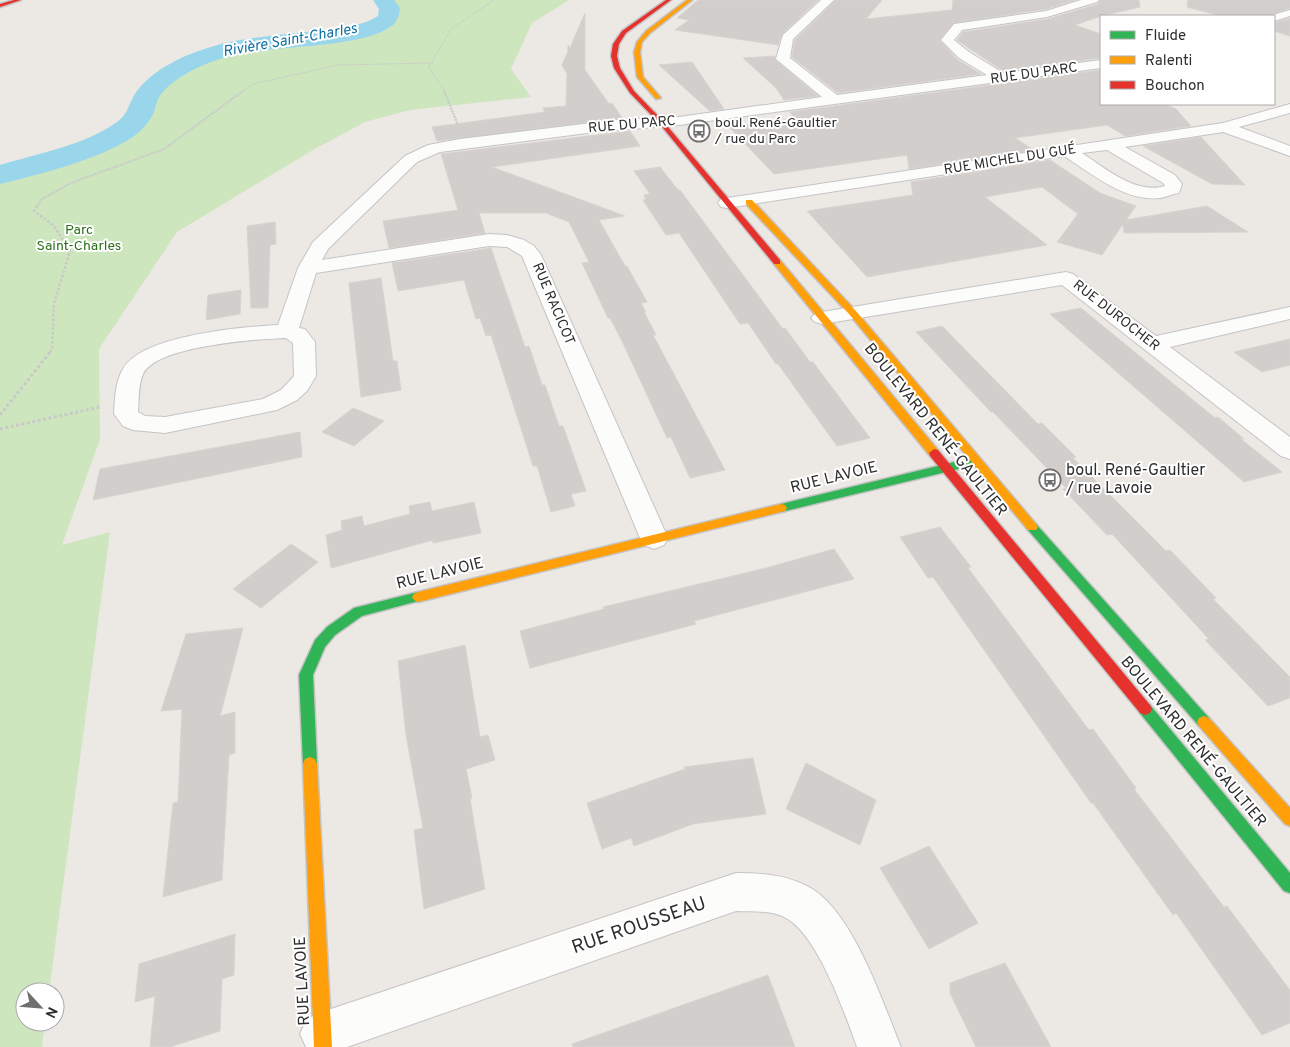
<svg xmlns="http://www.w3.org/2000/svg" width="1290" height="1047" font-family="Overpass,sans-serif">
  <rect width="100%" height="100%" fill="#ece8e4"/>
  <!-- green -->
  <path fill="#cee6be" d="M388 0H569L532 23 511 69 531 97 410 110 365 122 313 150 177 232 99 349 100 439 62 545 110 532 49 992H25V1022H45L42 1047H0V182C41 165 86 157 124 135 134 129 148 121 152 110 155 103 156 95 160 89 167 75 211 57 226 53 242 49 258 46 274 44 302 40 388 42 398 12L393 3Z"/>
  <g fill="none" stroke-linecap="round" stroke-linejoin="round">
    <!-- river -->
    <path fill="#99d6ec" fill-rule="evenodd" d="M373 0H394L400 8C399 15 398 20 393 25 364 49 273 45 234 55 209 61 174 75 159 97 156 102 156 107 154 112 151 119 144 128 138 133 109 157 38 175 0 184V165C39 153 83 146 117 122 129 114 129 101 137 91 155 68 184 55 211 47 247 36 286 35 323 30 342 28 362 26 378 16L379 9Z"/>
  </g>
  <!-- building -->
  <g fill="#d1cecb" stroke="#d7d4d0">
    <path d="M698 0H818L782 34 778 45 675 30 689 20 677 18Z"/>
    <path d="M836 0H882L866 19 952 10 953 0H1075L1046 9 953 23 940 39V41L958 60 981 74 838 93 792 57 795 40Z"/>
    <path d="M1101 0H1139L1140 7 1101 16 1075 25 1101 34V58L1003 71 957 40 963 32 1048 19 1098 4Z"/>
    <path d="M1188 0H1290V8L1267 16H1221L1187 7Z"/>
    <path d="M585 13V70L609 104 612 103 622 118 437 141 432 127 545 112 543 108 566 106 567 74 562 65 568 51V45L570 48Z"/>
    <path d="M1290 18V36L1274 31V23Z"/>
    <path d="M775 56V60L818 96 784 100 776 88 743 58Z"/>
    <path d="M692 62 724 109 710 111 659 65Z"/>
    <path d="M1101 70V104H1165L1176 109 1191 126 1125 136 1107 125 1015 138 1034 150 909 169 907 155 774 174 729 127 795 119 790 112Z"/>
    <path d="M630 131 640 146 492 167 625 216 599 220 625 266H627L647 302 641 303 646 312H644L656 335H653L725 470 690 478 671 437 667 438 622 341 610 318H608L582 263 589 262 569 222 546 213H479L485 233 389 248 383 221 458 210 441 154Z"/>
    <path d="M1201 137 1245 185 1212 184 1143 146Z"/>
    <path d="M1050 160 1100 193 1136 206 1126 220 1207 206 1248 232 1124 233 1123 224 1102 255 1057 242 1078 214 1042 187 985 197 1047 245 867 277 807 211 913 195 911 182Z"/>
    <path d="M660 167 678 190H680L783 329 785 328 810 362H813L870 438 837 446 778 364H776L748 323 740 324 679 233 666 235 643 200 646 199 644 195 650 194 634 171Z"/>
    <path d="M275 222 276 244 270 245 268 308H251L247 226Z"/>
    <path d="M491 248 525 347 529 346 542 385H545L559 426H563L586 491 571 494 575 506 551 512 537 466H533L491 335 486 336 480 318 476 319 464 280 398 291 392 263Z"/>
    <path d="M381 278 393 361H397L401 390 361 397 349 283Z"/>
    <path d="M241 290 240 314 206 320 208 295Z"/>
    <path d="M1081 308 1215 418 1218 417 1244 439H1241L1282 472 1244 482 1050 314Z"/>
    <path d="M942 326 1038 424 1042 423 1076 457 1073 458 1166 551 1170 550 1216 598 1213 599 1290 677V698L1268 706 1205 640 1209 639 1112 534 1107 535 1063 489 1066 488 993 412H991L916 332Z"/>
    <path d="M1290 339V365L1262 372 1234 352Z"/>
    <path d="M353 408 384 421 354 446 322 432Z"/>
    <path d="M300 432 302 457 93 500 100 469Z"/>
    <path d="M430 502 432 511 474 502 481 533 433 543V540L331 568 326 535 342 530 341 521 362 516 364 526 410 514 409 506Z"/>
    <path d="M940 527 971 567 968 568 1089 730 1093 729 1136 788 1134 789 1224 907 1227 906 1290 990V1023L1262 1035 1176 913 1173 915 1093 803H1091L933 577 928 578 900 537Z"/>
    <path d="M291 544 318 562 261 608 233 589Z"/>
    <path d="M834 549 854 579 694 621 696 624 530 668 520 631 604 609 603 607 766 568Z"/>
    <path d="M243 628 220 716 235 712V753L229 755 222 880 163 897 173 803 178 802 182 709 161 711 186 634Z"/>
    <path d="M465 645 480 737 488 735 495 760 466 769 472 798 470 799 485 889 424 909 414 830 423 828 406 735 398 661Z"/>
    <path d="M753 758 766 814 693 824 634 846 631 838 602 849 587 803 685 769 684 767Z"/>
    <path d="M806 763 876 800 860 845 786 809Z"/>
    <path d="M929 846 978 923 929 949 880 868Z"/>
    <path d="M235 934 234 975 222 979 220 1031 170 1047H150L155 996 135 1002 139 964Z"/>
    <path d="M1005 963 1051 1047H976L950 993V983Z"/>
    <path d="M768 975 795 1047H573L572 1044Z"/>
  </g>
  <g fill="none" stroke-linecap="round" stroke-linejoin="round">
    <!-- street casing -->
    <g stroke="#c5c4c5" stroke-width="2">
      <g id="street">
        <path d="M821 0H834L793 39 790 58 837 95 987 75 959 58 941 40 954 24 1046 11 1081 0H1099L1097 2 1047 17 962 30 954 40 969 52 1003 73 1101 60V68L679 125 595 132 440 152 417 162 328 249 322 260 489 234 507 235 524 240 534 246 541 255 668 538 664 545 654 549 644 545 640 538 522 256 507 247 489 246 316 273 299 328 305 329 315 342 316 376 307 391 297 400 277 410 165 433 133 430 123 426 114 414C115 399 115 382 123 369 142 335 242 327 278 325L298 268 313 242 405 156 428 145 460 139 616 120 679 117 822 97 776 59 783 35ZM286 338 293 343 294 376 281 390 263 399 165 417 145 416 138 412C139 400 138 385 143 374 156 346 257 339 286 338Z"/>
        <path d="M1290 10V16L1274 21V16H1269Z"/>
        <path d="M1290 104V113L1239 127 1290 146V156L1223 132 1125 147 1175 175 1182 184 1179 193C1173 194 1166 197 1160 198 1125 202 1092 174 1064 156L727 208 721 207 718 203 721 199 727 198 1223 123ZM1107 150 1163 183 1165 186C1136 195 1105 168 1082 153Z"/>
        <path d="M1066 272 1073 274 1156 336 1290 307V319L1170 347 1290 437V459L1281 456 1062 285 822 324 815 322 811 318 815 314 822 312Z"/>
        <path d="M736 873C762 873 791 875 814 890 855 918 882 1001 901 1047H857C845 1014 816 929 782 916 768 910 751 912 736 911L347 1047H306L300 1034 307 1019 322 1012Z"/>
      </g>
    </g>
    <!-- fast casing -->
    <g stroke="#c5c4c5" stroke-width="3">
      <g id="fast">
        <path d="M975 457 979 458 980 461 979 464 781 512 775 508 781 504Z"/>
        <path d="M1032 523 1036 524 1209 718 1211 722 1209 726 1204 728 1199 726 1028 530 1026 527Z"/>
        <path d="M418 592 422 594 424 597 422 600 362 616 335 635 325 647 313 675 317 764 315 769 310 771 305 769 303 764 299 675 315 640 327 627 354 608Z"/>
        <path d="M1145 703 1150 705 1290 873V893L1284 891 1140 713 1138 709 1140 705Z"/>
      </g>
    </g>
    <!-- slow casing -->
    <g stroke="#c5c4c5" stroke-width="3">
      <g id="slow">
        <path d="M687 0H692L650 33 642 42 640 52 643 77 661 98 656 99 637 77 634 52 637 42 646 31Z"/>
        <path d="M746 200H752L855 310 1036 524 1038 527 1036 530H1028L849 314 746 204Z"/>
        <path d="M774 260H780L938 450 939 453 938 456H930L774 264Z"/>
        <path d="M781 504 785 505 787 508 785 511 418 602 414 600 412 597 414 594 418 592Z"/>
        <path d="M1204 716 1209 718 1290 808V826L1285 824 1199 726 1197 722 1199 718Z"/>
        <path d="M310 757 315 759 317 764 332 1047H314L303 764 305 759Z"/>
      </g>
    </g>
    <!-- jam casing -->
    <g stroke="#c5c4c5" stroke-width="3">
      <g id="jam">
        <path d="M14 0H21L0 7V4Z"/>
        <path d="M666 0H671L626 33 619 44 617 56 620 68 634 91 663 121 780 260V264H774L659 123 630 93 614 68 611 56 613 44 622 31Z"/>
        <path d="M934 449 938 450 1150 705 1152 709 1150 713 1145 715 1140 713 930 456 929 453Z"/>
      </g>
    </g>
    <!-- path-far3 -->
    <g stroke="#c9c9c8" stroke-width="1" stroke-dasharray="2 1" stroke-linecap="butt">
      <path d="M242 92 253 84 338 65 433 63"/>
      <path d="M445 92C440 81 433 76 429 67L451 29 494 0"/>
    </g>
    <!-- path-far2 -->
    <g stroke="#c9c9c8" stroke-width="2" stroke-dasharray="2 1" stroke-linecap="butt">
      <path d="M444 91 458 125"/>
      <path d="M36 208 42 199 71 183 164 149 243 91"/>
    </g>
    <!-- path-far1 -->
    <path stroke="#c9c9c8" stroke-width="2.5" stroke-dasharray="2.5 2" stroke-linecap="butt" d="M37 206 34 211 54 226 70 251 54 304 52 349 50 352"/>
    <!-- path -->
    <g stroke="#c9c9c8" stroke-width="3" stroke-dasharray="3 2.5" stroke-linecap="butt">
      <path d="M0 415 51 351"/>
      <path d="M0 429 100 407"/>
    </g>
    <!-- street -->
    <use href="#street" fill="#fcfcfb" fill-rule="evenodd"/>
    <!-- fast -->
    <use href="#fast" fill="#30b455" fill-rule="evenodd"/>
    <!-- slow -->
    <use href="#slow" fill="#ff9f0a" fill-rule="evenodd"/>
    <!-- jam -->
    <use href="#jam" fill="#e5322d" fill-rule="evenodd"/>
  </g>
  <!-- icons -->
  <defs>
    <g id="bus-ring" transform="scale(1.125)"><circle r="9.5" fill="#fff" stroke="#706f6e" stroke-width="1.5"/><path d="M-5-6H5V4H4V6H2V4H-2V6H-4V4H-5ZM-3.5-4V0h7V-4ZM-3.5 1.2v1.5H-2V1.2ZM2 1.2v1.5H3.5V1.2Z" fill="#706f6e"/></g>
  </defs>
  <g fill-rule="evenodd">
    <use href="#bus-ring" x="699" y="131"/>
    <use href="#bus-ring" x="1050" y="480"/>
  </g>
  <g text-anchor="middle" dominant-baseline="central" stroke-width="4" stroke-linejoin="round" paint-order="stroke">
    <!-- far-street labels -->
    <g font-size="14" fill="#2e2e2e" stroke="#fff">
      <text transform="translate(1034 74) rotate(-8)">RUE DU PARC</text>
      <text transform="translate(632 125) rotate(-5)">RUE DU PARC</text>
      <text transform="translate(1010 160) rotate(-9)">RUE MICHEL DU GUÉ</text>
      <text transform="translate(553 304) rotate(67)">RUE RACICOT</text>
      <text transform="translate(1116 316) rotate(38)">RUE DUROCHER</text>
    </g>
    <!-- far-poi labels -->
    <g font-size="14" fill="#2e2e2e" stroke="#fff" text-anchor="start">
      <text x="715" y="123">boul. René-Gaultier<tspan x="715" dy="16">/ rue du Parc</tspan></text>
    </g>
    <!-- far-park labels -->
    <g font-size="14" fill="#2c6e1b" stroke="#fff">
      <text x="79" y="230">Parc<tspan x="79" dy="16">Saint-Charles</tspan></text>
    </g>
    <!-- far-water labels -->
    <g font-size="15" font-style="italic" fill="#0d6fa3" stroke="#fff">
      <text transform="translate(290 41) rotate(-10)">Rivière Saint-Charles</text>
    </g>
    <!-- street labels -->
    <g font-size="16" fill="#2e2e2e" stroke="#fff">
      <text transform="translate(935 430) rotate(51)">BOULEVARD RENÉ-GAULTIER</text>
      <text transform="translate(834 478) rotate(-14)">RUE LAVOIE</text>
      <text transform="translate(440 574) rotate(-14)">RUE LAVOIE</text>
      <text transform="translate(1193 742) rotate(50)">BOULEVARD RENÉ-GAULTIER</text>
      <text transform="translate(303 981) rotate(-93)">RUE LAVOIE</text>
    </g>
    <!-- poi labels -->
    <g font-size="16" fill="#2e2e2e" stroke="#fff" text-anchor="start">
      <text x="1066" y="471">boul. René-Gaultier<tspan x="1066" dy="18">/ rue Lavoie</tspan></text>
    </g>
    <!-- near-street labels -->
    <g font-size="19" fill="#2e2e2e" stroke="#fff">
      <text transform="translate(639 926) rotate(-19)">RUE ROUSSEAU</text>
    </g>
  </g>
  <!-- legend -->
  <rect x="1100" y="15" width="175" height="90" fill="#ffffff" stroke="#ababab"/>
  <rect x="1110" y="31" width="25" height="8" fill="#30b455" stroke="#ababab"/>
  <text x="1145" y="40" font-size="15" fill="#2e2e2e">Fluide</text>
  <rect x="1110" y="56" width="25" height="8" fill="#ff9f0a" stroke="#ababab"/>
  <text x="1145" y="65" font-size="15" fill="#2e2e2e">Ralenti</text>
  <rect x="1110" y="81" width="25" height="8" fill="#e5322d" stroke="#ababab"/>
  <text x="1145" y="90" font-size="15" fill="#2e2e2e">Bouchon</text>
  <!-- north arrow -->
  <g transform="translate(40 1007) rotate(116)"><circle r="24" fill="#ffffff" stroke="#ababab"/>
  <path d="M0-4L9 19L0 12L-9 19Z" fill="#706f6e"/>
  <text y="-8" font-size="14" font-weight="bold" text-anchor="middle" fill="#2e2e2e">N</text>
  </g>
</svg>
